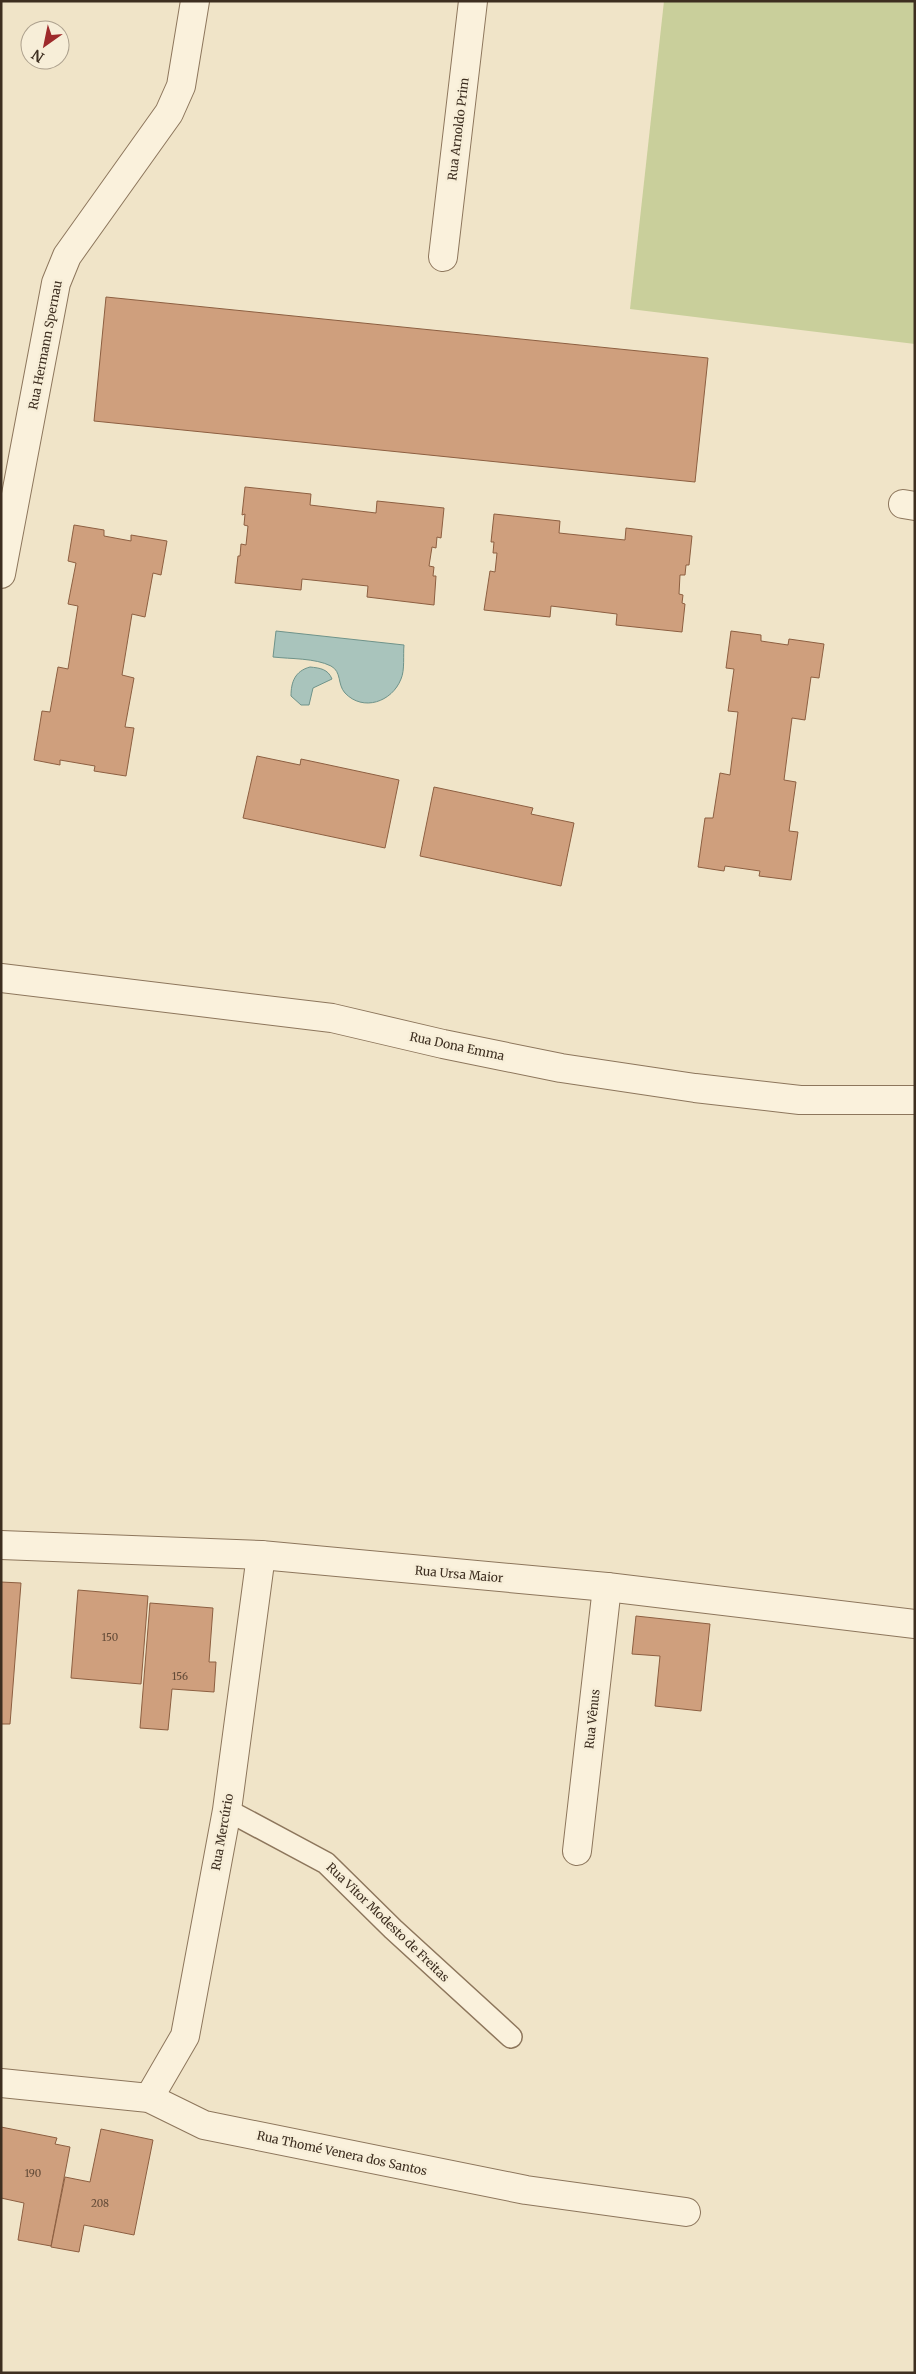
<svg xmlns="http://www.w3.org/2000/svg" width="916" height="2374" font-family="Merriweather,serif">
  <rect width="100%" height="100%" fill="#f0e4c8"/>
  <!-- green -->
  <path fill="#c9cf9b" d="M664 1H915V344L630 309Z"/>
  <!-- water -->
  <g fill="#a9c4bc" stroke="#6f938a">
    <path d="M276 631 404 645C403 655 405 670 401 679 392 702 363 712 345 693 337 684 342 672 331 666 315 658 291 659 273 657Z"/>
    <path d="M310 667C320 668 328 669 332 679L313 688 309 705H301L291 696C291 682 295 671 310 667Z"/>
  </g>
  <!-- building -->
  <g fill="#cf9f7d" stroke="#8d5f41">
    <path d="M106 297 708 358 695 482 94 421Z"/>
    <path d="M245 487 311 494 310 505 376 513 377 501 444 508 441 538 437 537 436 548 432 547 429 566 434 567 433 576H436L434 605 367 597 368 586 302 579 301 590 235 583 238 556H240L241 544 246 545 248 526 244 525 245 514 242 515Z"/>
    <path d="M494 514 560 521 559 533 625 540 626 528 692 536 689 565H686L685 575H680L679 594 683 595 682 603 685 604 682 632 616 625 617 614 551 606 550 617 484 610 490 571 495 572 497 553H493L494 542H491Z"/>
    <path d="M74 525 104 530V536L131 541V535L167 541 161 575 153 573 145 617 132 614 122 675 134 678 125 727 134 728 126 776 94 771 95 766 60 760V765L34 760 42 711 50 712 58 667 68 669 78 606 68 604 76 563 68 561Z"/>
    <path d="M731 631 761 635V641L788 645 789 639 824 644 819 678 811 677 805 720 792 718 784 780 796 782 789 831 798 832 791 880 759 876 760 871 725 866 724 871 698 867 705 818H713L720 773 730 775 738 712 728 711 734 669 726 668Z"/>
    <path d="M257 756 300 765 301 759 399 780 385 848 243 818Z"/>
    <path d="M434 787 533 808 531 814 574 823 561 886 420 856Z"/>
    <path d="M1 1582 21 1583 10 1724H1Z"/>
    <path d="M78 1590 148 1596 141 1684 71 1678Z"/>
    <path d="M150 1603 213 1608 209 1662H216L214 1692 172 1689 168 1730 140 1728Z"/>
    <path d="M636 1616 710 1624 701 1711 655 1706 660 1656 632 1654Z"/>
    <path d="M1 2127 57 2138 55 2144 70 2147 51 2246 18 2240 24 2203 1 2198Z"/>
    <path d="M101 2129 153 2140 134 2235 84 2225 79 2252 51 2247 65 2177 90 2182Z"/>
  </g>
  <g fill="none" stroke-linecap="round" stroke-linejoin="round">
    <!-- service casing -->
    <g stroke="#8d765c" stroke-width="24">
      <path id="service" d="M227 1810 326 1863 393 1929 511 2037"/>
    </g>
    <!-- minor casing -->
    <g stroke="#8d765c" stroke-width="30">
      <g id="minor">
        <path d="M443 257 473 1"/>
        <path d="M903 504 915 506"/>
        <path d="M1 574 56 283 67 256 169 113 181 86 195 1"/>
        <path d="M1 1545 261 1555 607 1587 915 1624"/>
        <path d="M577 1851 607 1587"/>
        <path d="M1 2083 149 2098 204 2125 526 2190 686 2212"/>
        <path d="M149 2098 185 2036 227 1810 261 1555"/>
      </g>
    </g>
    <!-- tertiary casing -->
    <g stroke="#8d765c" stroke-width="30">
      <path id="tertiary" d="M1 978 332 1018 443 1044 561 1068 695 1088 800 1100H915"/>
    </g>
    <!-- service -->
    <use href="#service" stroke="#faf1dc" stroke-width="21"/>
    <!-- minor -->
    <use href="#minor" stroke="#faf1dc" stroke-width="28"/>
    <!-- tertiary -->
    <use href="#tertiary" stroke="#faf1dc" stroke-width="28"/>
  </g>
  <g text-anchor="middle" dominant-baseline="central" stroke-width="5" stroke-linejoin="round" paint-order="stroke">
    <!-- number labels -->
    <g font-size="10" fill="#624a37">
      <text x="110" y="1637">150</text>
      <text x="180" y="1676">156</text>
      <text x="33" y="2173">190</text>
      <text x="100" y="2203">208</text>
    </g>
    <!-- street labels -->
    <g font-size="12" fill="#3d2e20" stroke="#f7eed8">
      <text transform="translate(458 129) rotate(-83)">Rua Arnoldo Prim</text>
      <text transform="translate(45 345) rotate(-79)">Rua Hermann Spernau</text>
      <text transform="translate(457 1046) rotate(12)">Rua Dona Emma</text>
      <text transform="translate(459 1574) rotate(5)">Rua Ursa Maior</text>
      <text transform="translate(592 1719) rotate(-84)">Rua Vênus</text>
      <text transform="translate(222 1832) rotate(-80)">Rua Mercúrio</text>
      <text transform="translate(388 1922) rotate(44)">Rua Vitor Modesto de Freitas</text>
      <text transform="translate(342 2153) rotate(12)">Rua Thomé Venera dos Santos</text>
    </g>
  </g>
  <!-- border -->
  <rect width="916" height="2374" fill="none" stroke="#3d2e20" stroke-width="5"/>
  <!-- north arrow -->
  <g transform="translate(45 45) rotate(213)"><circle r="24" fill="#f7eed8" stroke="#ada18e"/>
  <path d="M0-4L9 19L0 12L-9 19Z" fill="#9e2a2b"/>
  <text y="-8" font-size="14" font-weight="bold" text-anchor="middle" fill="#3d2e20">N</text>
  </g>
</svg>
